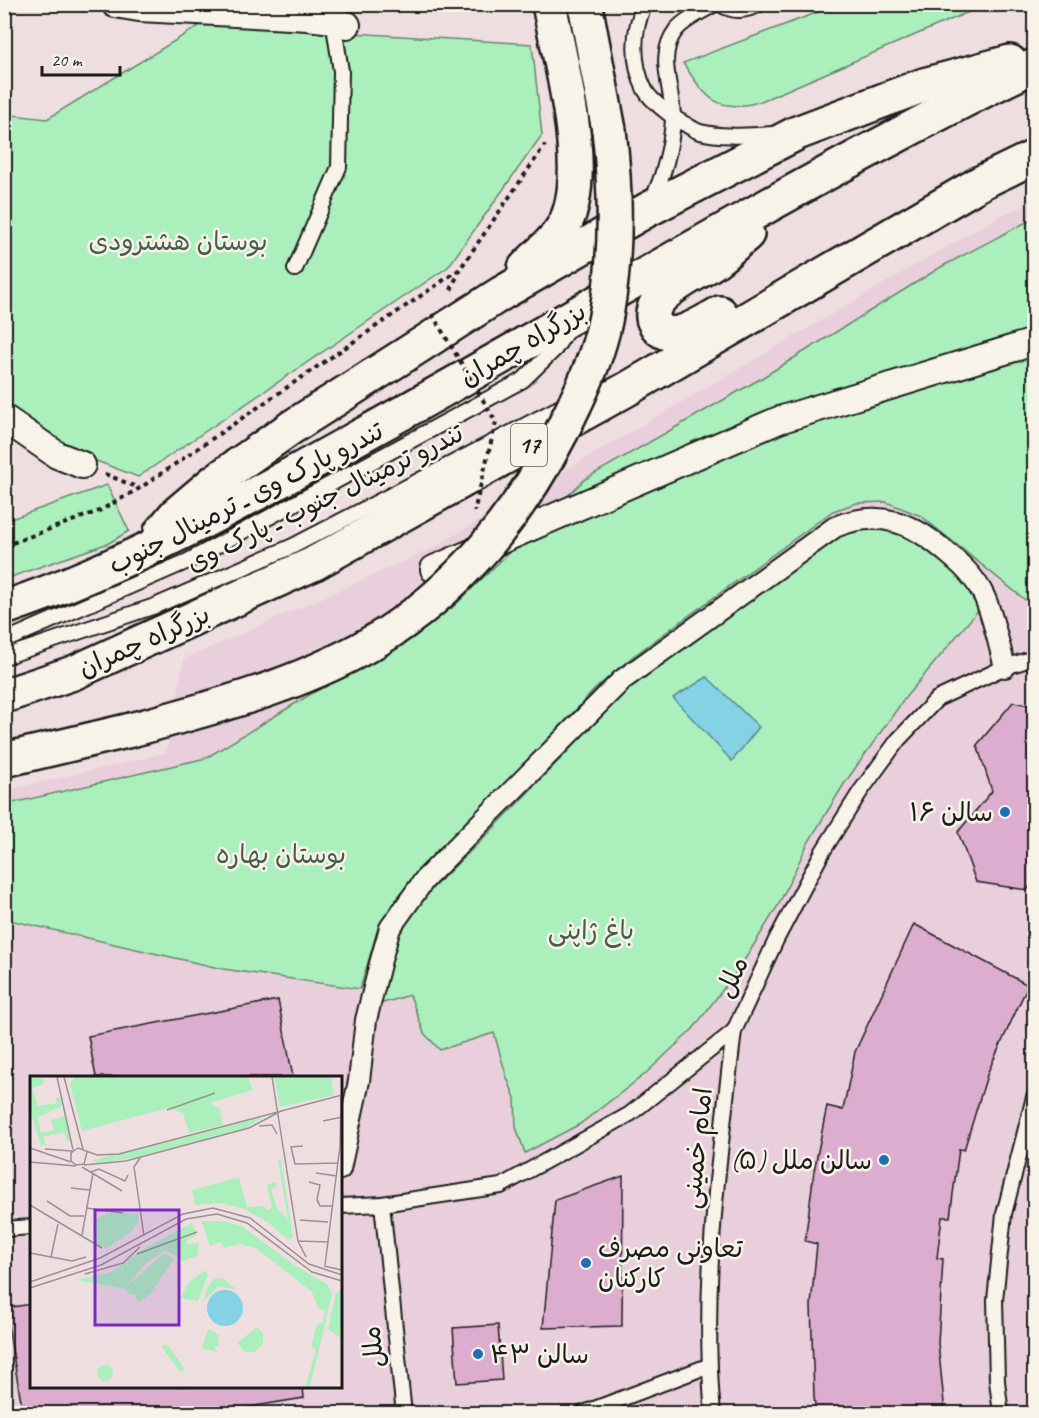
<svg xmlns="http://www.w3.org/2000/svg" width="1039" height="1418" font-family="Caveat,'Playpen Sans Arabic',sans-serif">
  <rect width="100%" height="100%" fill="#efdee0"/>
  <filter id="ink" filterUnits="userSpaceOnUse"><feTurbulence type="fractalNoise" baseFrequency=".0167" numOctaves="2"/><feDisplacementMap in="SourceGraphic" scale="12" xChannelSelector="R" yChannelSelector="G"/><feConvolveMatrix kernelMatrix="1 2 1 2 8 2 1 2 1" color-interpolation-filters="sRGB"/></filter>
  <g filter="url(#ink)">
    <!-- built -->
    <path fill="#e9cfdb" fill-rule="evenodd" d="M1034 202V1413H5L4 791 166 753 184 659 427 551 1001 215ZM32 1078H340V1386H32Z"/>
    <!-- green -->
    <g fill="#abf0bc" stroke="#64866c" stroke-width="1.5">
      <path d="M837 5H985L759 102C715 114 706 97 683 63Z"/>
      <path d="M202 24 532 44 542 135 448 267 138 477 73 452 5 407 4 114 47 119Z"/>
      <path d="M1034 218V607L921 516 886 502 857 503 833 511 632 657 594 690 490 802 417 873 378 928 360 989 223 969 5 919 4 805 206 758 452 608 585 479 760 379 941 267Z"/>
      <path d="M107 485 129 531 109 543 5 579V521Z"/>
      <path d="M865 523 894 528 953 562 981 607 905 698 844 784 808 843 779 904 742 964 693 1029 644 1075 580 1124 525 1153 516 1127 515 1098 507 1078 494 1033 440 1050 424 1033 410 995 383 1003 373 975 404 916 491 831 633 683 846 532Z"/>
    </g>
    <!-- water -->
    <path fill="#85d2e4" stroke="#5b8994" stroke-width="1.5" d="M707 677 759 727 732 761 673 698Z"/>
    <!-- building -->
    <g fill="#dcadcf" stroke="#1c1c1c" stroke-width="1.5">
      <path d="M1013 702 1035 706V880L1027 890 976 882 958 832 992 791 977 745Z"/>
      <path d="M914 924 1028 985 988 1072 964 1150 959 1149 950 1217H942L937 1258 943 1259 938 1343 945 1413H816L814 1397 811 1305 817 1244 805 1241 814 1171 827 1106 843 1110 855 1052Z"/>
      <path d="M278 1000 293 1077H96L88 1036Z"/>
      <path d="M623 1176 622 1326 543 1328 555 1200Z"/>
      <path d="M32 1304V1386H303L304 1398 212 1413H23L5 1308Z"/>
      <path d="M498 1325 502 1380 457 1383 453 1328Z"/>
    </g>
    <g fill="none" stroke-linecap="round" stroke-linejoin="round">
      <!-- service casing -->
      <g stroke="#1c1c1c" stroke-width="18">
        <g id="service">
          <path d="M645 4C632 30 632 64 645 90 651 101 672 117 683 123 689 126 694 130 700 132 724 138 750 135 774 134"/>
          <path d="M720 4C734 13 746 11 760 4"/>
          <path d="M652 200C664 175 671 148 673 120 674 90 655 57 676 30 685 19 703 11 715 4"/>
          <path d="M295 269 339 167 341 71 333 20"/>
          <path d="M4 641 188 561 523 380 555 349 568 329"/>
          <path d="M4 657 155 606 293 546 570 402"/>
          <path d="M382 1204 404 1414"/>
          <path d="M340 1206 382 1204 501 1186 630 1114 734 1031 776 940 823 851 860 792 898 740 937 699 1005 667 1034 658"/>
          <path d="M4 1229 32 1227"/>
          <path d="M581 1414 708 1366"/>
          <path d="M713 1414C701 1286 719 1158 734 1031"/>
          <path d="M1001 1414 997 1381 995 1300 1004 1214 1034 1097"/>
        </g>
      </g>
      <!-- pedestrian casing -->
      <g stroke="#1c1c1c" stroke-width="24">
        <path id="pedestrian" d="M340 1169 359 1081 366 1020 381 960 390 928 425 879 622 680 835 527C879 509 911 522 945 551 961 564 975 577 984 596 993 615 999 646 1005 667"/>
      </g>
      <!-- minor casing -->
      <g stroke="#1c1c1c" stroke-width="30">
        <g id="minor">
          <path d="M115 4 139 8 308 17 333 20 347 25"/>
          <path d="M4 418 57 455 82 465"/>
          <path d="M434 569 779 420 1034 342"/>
        </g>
      </g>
      <!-- trunk casing -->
      <g stroke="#1c1c1c" stroke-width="38">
        <g id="trunk">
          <path d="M585 4 609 130"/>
          <path d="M525 268C537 255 554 242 563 227 593 178 560 61 549 4"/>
          <path d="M720 313C703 322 668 348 655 323 651 316 653 308 658 301 670 285 699 273 715 261 726 253 736 243 747 234"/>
          <path d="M161 532 176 514 215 481 292 427 502 293 647 210 797 133 924 85 1010 62"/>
          <path d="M4 608C128 566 244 501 357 438 528 344 695 243 868 151 923 122 978 92 1034 66"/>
          <path d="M4 696 73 673 313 564 629 388 982 182 1034 157"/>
          <path d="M4 760 131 730"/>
        </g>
      </g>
      <!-- path -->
      <g stroke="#1c1c1c" stroke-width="4" stroke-dasharray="4.5 4.5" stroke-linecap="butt">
        <path d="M451 290 460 269"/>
        <path d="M105 474 139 488"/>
        <path d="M4 546 99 511 140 488 460 269 545 145"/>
      </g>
      <!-- service -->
      <use href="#service" stroke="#f7f3e8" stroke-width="14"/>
      <!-- pedestrian -->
      <use href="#pedestrian" stroke="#f7f3e8" stroke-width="20"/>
      <!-- minor -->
      <use href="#minor" stroke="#f7f3e8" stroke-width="26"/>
      <!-- trunk -->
      <use href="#trunk" stroke="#f7f3e8" stroke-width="33"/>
      <!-- trunk-bridge casing -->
      <g stroke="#1c1c1c" stroke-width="38" stroke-linecap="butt">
        <path id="trunk-bridge" d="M131 730C219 706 310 683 388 633 472 578 534 494 575 404 589 375 602 343 607 310 617 250 616 190 609 130"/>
      </g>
      <!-- path-bridge -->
      <path stroke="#1c1c1c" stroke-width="4" stroke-dasharray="4.5 4.5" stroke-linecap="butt" d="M432 314 496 422 474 512"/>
      <!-- trunk-bridge -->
      <use href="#trunk-bridge" stroke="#f7f3e8" stroke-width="33"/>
    </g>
  </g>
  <!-- markers -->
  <g fill="#1f6fb2" stroke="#f7f3e8" stroke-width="2">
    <circle cx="1005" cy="812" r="6"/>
    <circle cx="884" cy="1160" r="6"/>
    <circle cx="586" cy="1263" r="6"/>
    <circle cx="478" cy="1354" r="6"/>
  </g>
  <g text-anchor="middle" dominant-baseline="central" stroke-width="5" stroke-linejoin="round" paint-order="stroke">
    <!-- shield labels -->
    <rect fill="#f7f3e8" stroke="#5e5c59" stroke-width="1.5" x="511" y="424" width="36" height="42" rx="4.5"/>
    <g font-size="24" font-weight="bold" fill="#1c1c1c">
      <text x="529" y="445">17</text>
    </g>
    <!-- park labels -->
    <g font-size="26" fill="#475c4c" stroke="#f7f3e8">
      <text x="178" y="241">بوستان هشترودی</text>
      <text x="281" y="854">بوستان بهاره</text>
      <text x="591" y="930">باغ ژاپنی</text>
    </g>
    <!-- street labels -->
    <g font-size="26" fill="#1c1c1c" stroke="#f7f3e8">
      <text transform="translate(523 344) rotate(-30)">بزرگراه چمران</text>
      <text transform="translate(246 498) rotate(-27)">تندرو پارک وی ـ ترمینال جنوب</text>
      <text transform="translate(325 498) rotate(-26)">تندرو ترمینال جنوب ـ پارک وی</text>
      <text transform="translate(144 641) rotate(-24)">بزرگراه چمران</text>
      <text transform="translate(732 977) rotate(-65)">ملل</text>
      <text transform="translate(697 1148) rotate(-84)">امام خمینی</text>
      <text transform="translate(373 1347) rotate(-96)">ملل</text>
    </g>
    <!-- poi labels -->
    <g font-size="26" fill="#1c1c1c" stroke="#f7f3e8" text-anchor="end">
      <text x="993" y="812">سالن ۱۶</text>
      <text x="872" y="1160">(۵) سالن ملل</text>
      <text x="598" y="1248" text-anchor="start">تعاونی مصرف<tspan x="598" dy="30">کارکنان</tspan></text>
      <text x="490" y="1354" text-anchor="start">سالن ۴۳</text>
    </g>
  </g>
  <!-- overview -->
  <g transform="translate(30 1076)">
    <rect width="312" height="312" fill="#efdee0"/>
    <path d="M0 1 13 3 14 8 2 12 8 30 27 27 26 22 30 21 32 30 8 41 11 57 24 54 21 44 35 40 41 64 38 66 34 56 13 61 16 69 11 70 0 34ZM45 1H218L223 14 182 26 183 30 189 31 193 49 159 57 153 37 138 32 52 55 40 7ZM244 1H301L304 19 250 31ZM237 39 216 52 104 82 67 87 63 84ZM251 83 263 161 258 164 237 146 214 133 190 127 165 129 162 114 209 101 217 131 233 130 237 134 242 132 237 109 246 106 247 110 241 113 247 132 258 144 248 84ZM82 136 108 138 109 145 101 156 76 173 63 165 64 143ZM171 145H193L212 150 263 188 298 209 302 218 280 311H275L286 274 281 270 287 248 293 247 295 234 288 233 282 216 227 173 211 168 193 172 191 166 180 170ZM162 147 167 159 156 165 158 169 169 166 167 180 153 185 140 176 134 175 116 187 96 211 134 177 144 183 121 217 108 227 105 218 101 219 95 213 46 204 82 196 113 173ZM176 194 178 199 168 225 150 222 160 205ZM185 202 194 203 206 213 188 211 174 225 177 212ZM312 212V263L298 253 306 217ZM227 251 233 257V268L224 276H215L207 267ZM178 253 189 259 188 270H184L187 276 172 272ZM137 268 155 293 151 297 131 270ZM67 297a8 8 0 1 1 16 0a8 8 0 1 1-16 0Z" fill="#abf0bc"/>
    <path d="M177 232a18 18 0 1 1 36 0a18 18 0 1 1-36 0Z" fill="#85d2e4"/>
    <path fill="none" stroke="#9b9092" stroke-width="1.5" d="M27 1 43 74M34 1 53 73M242 1 268 165 276 181M137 34 185 17M293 45 312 41M229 50 242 49 247 58M273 70 261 71 265 88 308 87M0 72 41 86M15 73 42 75M57 76 54 88 46 89 41 85V77L48 72 67 79 89 78 312 19M110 82 104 91 114 160M0 86 46 90M54 89 96 85 219 52 251 35M52 91 92 115M61 96 69 93 95 105 98 99M286 97 307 100M279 106 290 109 287 123M41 112 60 114M17 125 40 140H54M288 127 287 123 290 130H303M0 129 72 172M56 132 93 137M270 144 298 146M52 159 63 97M268 165 299 166M0 177 42 185 56 181M107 178 167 156M21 181 28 148M295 189 310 70 311 21M294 190 312 194M55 198 93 187 110 171M0 206 70 182 153 138 183 132 220 142 279 188 312 199M0 212 71 189 156 143 187 138 217 147 282 196 312 205"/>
    <path fill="#7b2cbf" fill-opacity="0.15" stroke="#7b2cbf" stroke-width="3" d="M65 134H149V249H65Z"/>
    <rect width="312" height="312" fill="none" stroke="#1c1c1c" stroke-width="3"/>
  </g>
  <!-- margin -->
  <rect width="1039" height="1418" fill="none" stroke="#f7f3e8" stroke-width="24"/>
  <rect x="12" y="12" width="1015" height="1394" fill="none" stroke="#1c1c1c" stroke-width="2" filter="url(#ink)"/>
  <!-- scale -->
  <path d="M42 66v9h78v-9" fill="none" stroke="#1c1c1c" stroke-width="3"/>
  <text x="51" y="66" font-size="18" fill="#1c1c1c" stroke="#f7f3e8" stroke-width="4.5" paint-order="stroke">20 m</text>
</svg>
